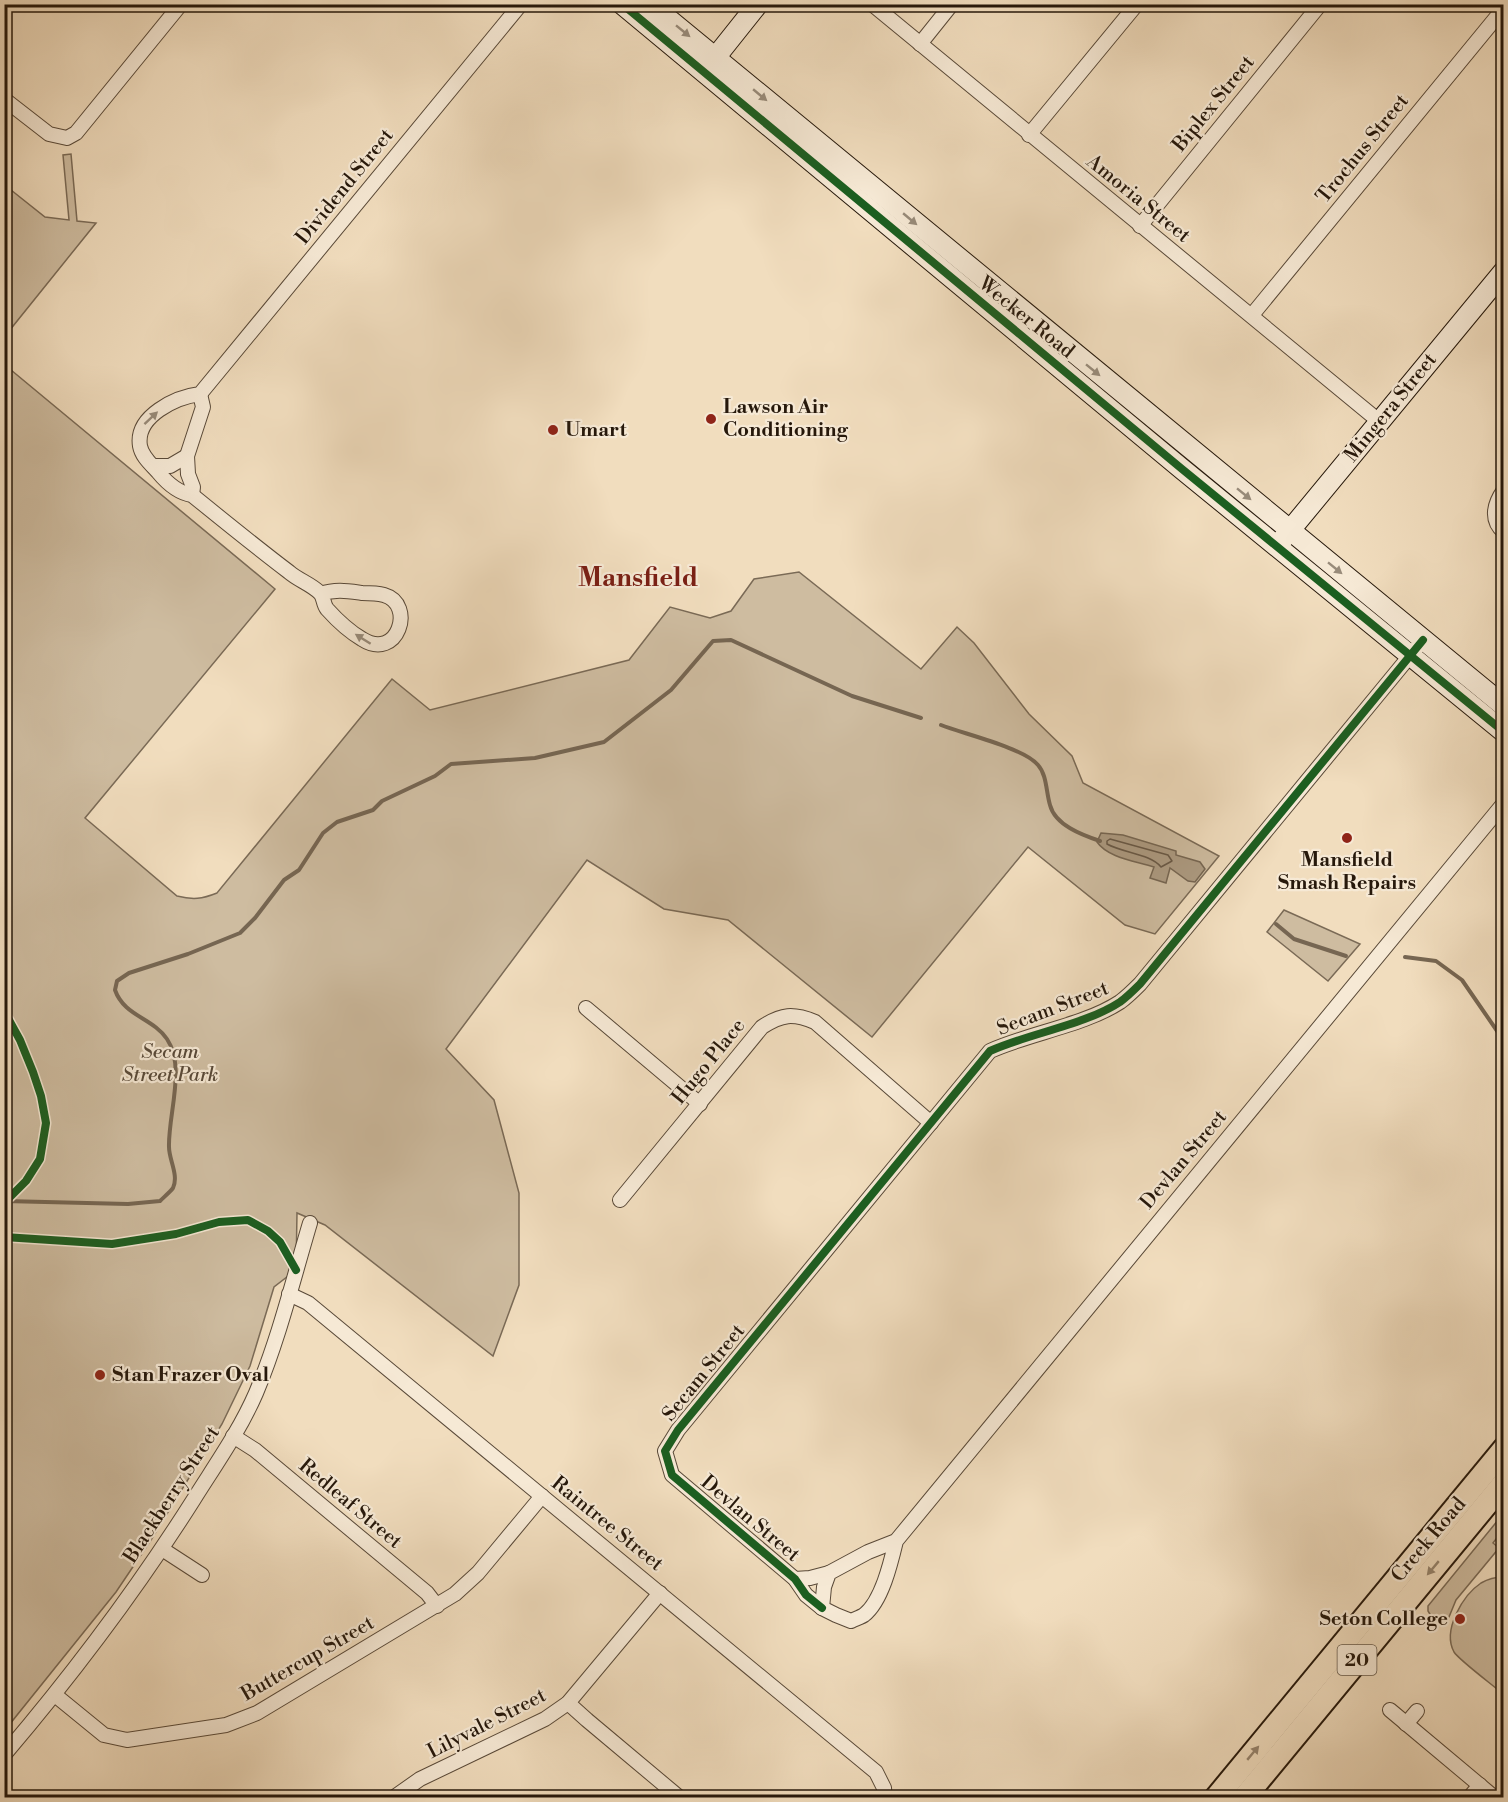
<svg xmlns="http://www.w3.org/2000/svg" width="1508" height="1802" font-family="'Libre Bodoni',serif">
  <rect width="100%" height="100%" fill="#f1ddbe"/>
  <filter id="stains"><feTurbulence type="fractalNoise" baseFrequency=".00333" numOctaves="4"/><feColorMatrix values="0 0 0 0 .2 0 0 0 0 .09 0 0 0 0 .02 0 0 0 .5 -.17"/></filter>
  <radialGradient id="worn" r=".72"><stop offset=".6" stop-color="#630" stop-opacity="0"/><stop offset="1" stop-color="#630" stop-opacity=".3"/></radialGradient>
  <!-- green -->
  <g fill="#cebca0" stroke="#7a6a56" stroke-width="1.5">
    <path d="M71 154 77 221 96 223 5 336V198L11 190 45 217 69 220 63 155Z"/>
    <path d="M5 365 275 589 85 818 177 896C193 900 202 899 217 893L392 679 430 710 629 660 670 607 710 618 731 611 754 579 799 572 921 669 957 627 974 643 1029 714 1072 756 1083 783 1219 856 1155 934 1125 925 1028 847 872 1037 728 920 664 909 587 860 446 1049 494 1100 519 1193V1285L493 1356 325 1225 297 1213 296 1270 274 1287 250 1366 222 1424 151 1540 116 1592 5 1730Z"/>
    <path d="M1284 910 1360 944 1328 981 1267 932Z"/>
    <path d="M1503 1514V1530L1493 1543 1499 1548 1456 1600 1449 1617 1442 1621 1433 1619 1428 1611V1606Z"/>
    <path d="M1503 1577H1504L1503 1694C1494 1686 1459 1660 1454 1652 1442 1630 1463 1595 1481 1583 1488 1579 1496 1577 1503 1577Z"/>
  </g>
  <!-- water -->
  <path fill="#ac9a81" stroke="#766652" stroke-width="1.5" d="M1101 833 1123 835 1176 851V855L1200 862 1205 869 1195 882 1188 881 1170 868 1166 883 1150 878 1154 867C1136 861 1108 858 1097 842Z"/>
  <g fill="none" stroke-linecap="round" stroke-linejoin="round">
    <!-- shore -->
    <path stroke="#695946" stroke-width="1.5" d="M1110 839 1168 855 1172 861 1161 867C1151 854 1123 853 1107 844V841Z"/>
    <!-- stream -->
    <g stroke="#766652" stroke-width="4">
      <path d="M941 725C964 734 1024 748 1038 765 1047 775 1046 792 1050 805 1055 825 1082 835 1100 841"/>
      <path d="M1276 924 1294 939 1346 956"/>
      <path d="M1405 957 1436 961 1462 980 1504 1041"/>
      <path d="M4 1201 128 1204 160 1201C164 1197 170 1192 173 1188 179 1175 169 1160 169 1147 168 1115 186 1067 167 1039 153 1018 124 1016 115 990L117 981 129 973 188 954 240 933 255 918 284 880 299 870 323 833 337 822 373 810 382 801 435 776 451 764 535 758 604 742 671 690 713 641 731 640 852 696 921 718"/>
    </g>
    <!-- street casing -->
    <g stroke="#594938" stroke-width="16">
      <g id="street">
        <path d="M872 4 1380 422"/>
        <path d="M920 44 952 4"/>
        <path d="M4 99 49 134 67 138 76 133 181 4"/>
        <path d="M1029 135 1137 4"/>
        <path d="M1140 226 1318 7"/>
        <path d="M1252 315 1504 8"/>
        <path d="M153 466H170L187 456"/>
        <path d="M1504 490C1494 504 1490 520 1504 532"/>
        <path d="M192 495 193 487 188 474 187 456 203 407 200 394"/>
        <path d="M321 594C335 589 347 591 362 593 369 593 377 593 384 595 416 604 398 662 362 639 350 632 336 619 327 609 323 604 324 597 320 593 311 584 298 580 289 572 256 547 224 521 192 495 178 493 167 483 158 472 151 464 142 457 140 446 135 416 176 397 200 394L521 4"/>
        <path d="M586 1008 700 1104"/>
        <path d="M620 1200 762 1027C782 1014 793 1013 815 1022L931 1123"/>
        <path d="M289 1294 308 1303 876 1772 884 1788 885 1798"/>
        <path d="M233 1436 255 1450 427 1593 437 1606"/>
        <path d="M896 1541C891 1562 882 1601 864 1615 861 1617 855 1619 851 1621L836 1615 822 1608 824 1587 829 1573 868 1552 896 1541 1504 803"/>
        <path d="M162 1549 202 1575"/>
        <path d="M795 1579 810 1578 829 1573"/>
        <path d="M822 1608 806 1595 795 1579 672 1475 665 1451 678 1430 990 1051C1030 1033 1085 1025 1120 1002 1127 997 1134 990 1140 984L1423 640"/>
        <path d="M55 1695 104 1735 127 1740 226 1725 257 1713 455 1594 478 1573 542 1496"/>
        <path d="M568 1703 587 1720 680 1798"/>
        <path d="M1390 1710 1495 1798"/>
        <path d="M1406 1724 1417 1711"/>
        <path d="M4 1755C73 1674 137 1589 194 1499 216 1464 240 1430 256 1393 279 1338 293 1280 310 1223"/>
        <path d="M393 1798 420 1779 545 1719 568 1703 660 1593"/>
        <path d="M1469 1798 1480 1785"/>
      </g>
    </g>
    <!-- secondary casing -->
    <g stroke="#26180b" stroke-width="22">
      <g id="secondary">
        <path d="M622 4 1182 469 1504 732"/>
        <path d="M650 4 1504 706"/>
        <path d="M707 68 758 4"/>
        <path d="M1282 540 1504 271"/>
      </g>
    </g>
    <!-- primary casing -->
    <g stroke="#26180b" stroke-width="26">
      <g id="primary">
        <path d="M1216 1798 1504 1449"/>
        <path d="M1244 1798 1504 1483"/>
      </g>
    </g>
    <!-- street -->
    <use href="#street" stroke="#f6e9d5" stroke-width="14"/>
    <!-- secondary -->
    <use href="#secondary" stroke="#f6e9d5" stroke-width="20"/>
    <!-- primary -->
    <use href="#primary" stroke="#f1ddbe" stroke-width="22"/>
    <!-- cycleway casing -->
    <g stroke="#f6e9d5" stroke-width="11">
      <g id="cycleway">
        <path d="M622 4 1182 469 1504 732"/>
        <path d="M4 1011 20 1040 33 1072 41 1096 46 1123 40 1159 26 1181 4 1203"/>
        <path d="M4 1237 112 1244 176 1234 219 1222 248 1220 268 1231 280 1242 296 1270"/>
        <path d="M822 1608 806 1595 795 1579 672 1475 665 1451 678 1430 990 1051C1030 1033 1085 1025 1120 1002 1127 997 1134 990 1140 984L1423 640"/>
      </g>
    </g>
    <!-- cycleway -->
    <use href="#cycleway" stroke="#1b5e20" stroke-width="8"/>
  </g>
  <!-- one-way arrows -->
  <defs><path id="oneway-solid" d="M-6-.8H1V-3.2L6.5 0L1 3.2V.8H-6Z" transform="scale(1.5)"/></defs>
  <g fill="#988b7a">
    <use href="#oneway-solid" transform="translate(683 31) rotate(39)"/>
    <use href="#oneway-solid" transform="translate(760 95) rotate(40)"/>
    <use href="#oneway-solid" transform="translate(910 219) rotate(40)"/>
    <use href="#oneway-solid" transform="translate(1093 370) rotate(39)"/>
    <use href="#oneway-solid" transform="translate(151 418) rotate(-43)"/>
    <use href="#oneway-solid" transform="translate(1244 494) rotate(39)"/>
    <use href="#oneway-solid" transform="translate(1335 568) rotate(39)"/>
    <use href="#oneway-solid" transform="translate(363 639) rotate(-148)"/>
  </g>
  <g fill="#96846d">
    <use href="#oneway-solid" transform="translate(1433 1568) rotate(130)"/>
    <use href="#oneway-solid" transform="translate(1253 1753) rotate(-50)"/>
  </g>
  <!-- markers -->
  <g fill="#8f2418" stroke="#f6e9d5" stroke-width="2">
    <circle cx="711" cy="419" r="6"/>
    <circle cx="553" cy="430" r="6"/>
    <circle cx="1347" cy="838" r="6"/>
    <circle cx="100" cy="1375" r="6"/>
    <circle cx="1460" cy="1619" r="6"/>
  </g>
  <g text-anchor="middle" dominant-baseline="central" stroke-width="4.5" stroke-linejoin="round" paint-order="stroke">
    <!-- shield labels -->
    <rect fill="#f6e9d5" stroke="#645748" stroke-width="1.5" x="1337.5" y="1645" width="39" height="30" rx="4.5"/>
    <g font-size="18" font-weight="bold" fill="#26180b">
      <text x="1357" y="1660">20</text>
    </g>
    <!-- street labels -->
    <g font-size="20" fill="#26180b" stroke="#f6e9d5">
      <text transform="translate(1214 104) rotate(-51)">Biplex Street</text>
      <text transform="translate(1363 149) rotate(-51)">Trochus Street</text>
      <text transform="translate(345 187) rotate(-51)">Dividend Street</text>
      <text transform="translate(1138 199) rotate(39)">Amoria Street</text>
      <text transform="translate(1026 318) rotate(39)">Wecker Road</text>
      <text transform="translate(1391 408) rotate(-51)">Mingera Street</text>
      <text transform="translate(1053 1009) rotate(-21)">Secam Street</text>
      <text transform="translate(709 1062) rotate(-51)">Hugo Place</text>
      <text transform="translate(1184 1160) rotate(-50)">Devlan Street</text>
      <text transform="translate(704 1373) rotate(-51)">Secam Street</text>
      <text transform="translate(172 1495) rotate(-57)">Blackberry Street</text>
      <text transform="translate(350 1504) rotate(40)">Redleaf Street</text>
      <text transform="translate(750 1519) rotate(40)">Devlan Street</text>
      <text transform="translate(607 1524) rotate(39)">Raintree Street</text>
      <text transform="translate(1429 1540) rotate(-50)">Creek Road</text>
      <text transform="translate(308 1659) rotate(-30)">Buttercup Street</text>
      <text transform="translate(487 1724) rotate(-27)">Lilyvale Street</text>
    </g>
    <!-- poi labels -->
    <g font-size="20" font-weight="bold" fill="#26180b" stroke="#f6e9d5" text-anchor="start">
      <text x="723" y="407">Lawson Air<tspan x="723" dy="23">Conditioning</tspan></text>
      <text x="565" y="430">Umart</text>
      <text x="1347" y="860" text-anchor="middle">Mansfield<tspan x="1347" dy="23">Smash Repairs</tspan></text>
      <text x="112" y="1375">Stan Frazer Oval</text>
      <text x="1448" y="1619" text-anchor="end">Seton College</text>
    </g>
    <!-- park labels -->
    <g font-size="20" font-style="italic" fill="#584938" stroke="#f6e9d5">
      <text x="170" y="1052">Secam<tspan x="170" dy="23">Street Park</tspan></text>
    </g>
    <!-- district labels -->
    <g font-size="26" font-weight="bold" fill="#7a1f14" stroke="#f6e9d5">
      <text x="638" y="578">Mansfield</text>
    </g>
  </g>
  <!-- margin -->
  <rect width="1508" height="1802" fill="none" stroke="#f1ddbe" stroke-width="24"/>
  <rect x="6" y="6" width="1496" height="1790" fill="none" stroke="#26180b" stroke-width="3"/>
  <rect x="12" y="12" width="1484" height="1778" fill="none" stroke="#26180b" stroke-width="1.5"/>
  <rect width="100%" height="100%" filter="url(#stains)"/>
  <rect width="100%" height="100%" fill="url(#worn)"/>
</svg>
